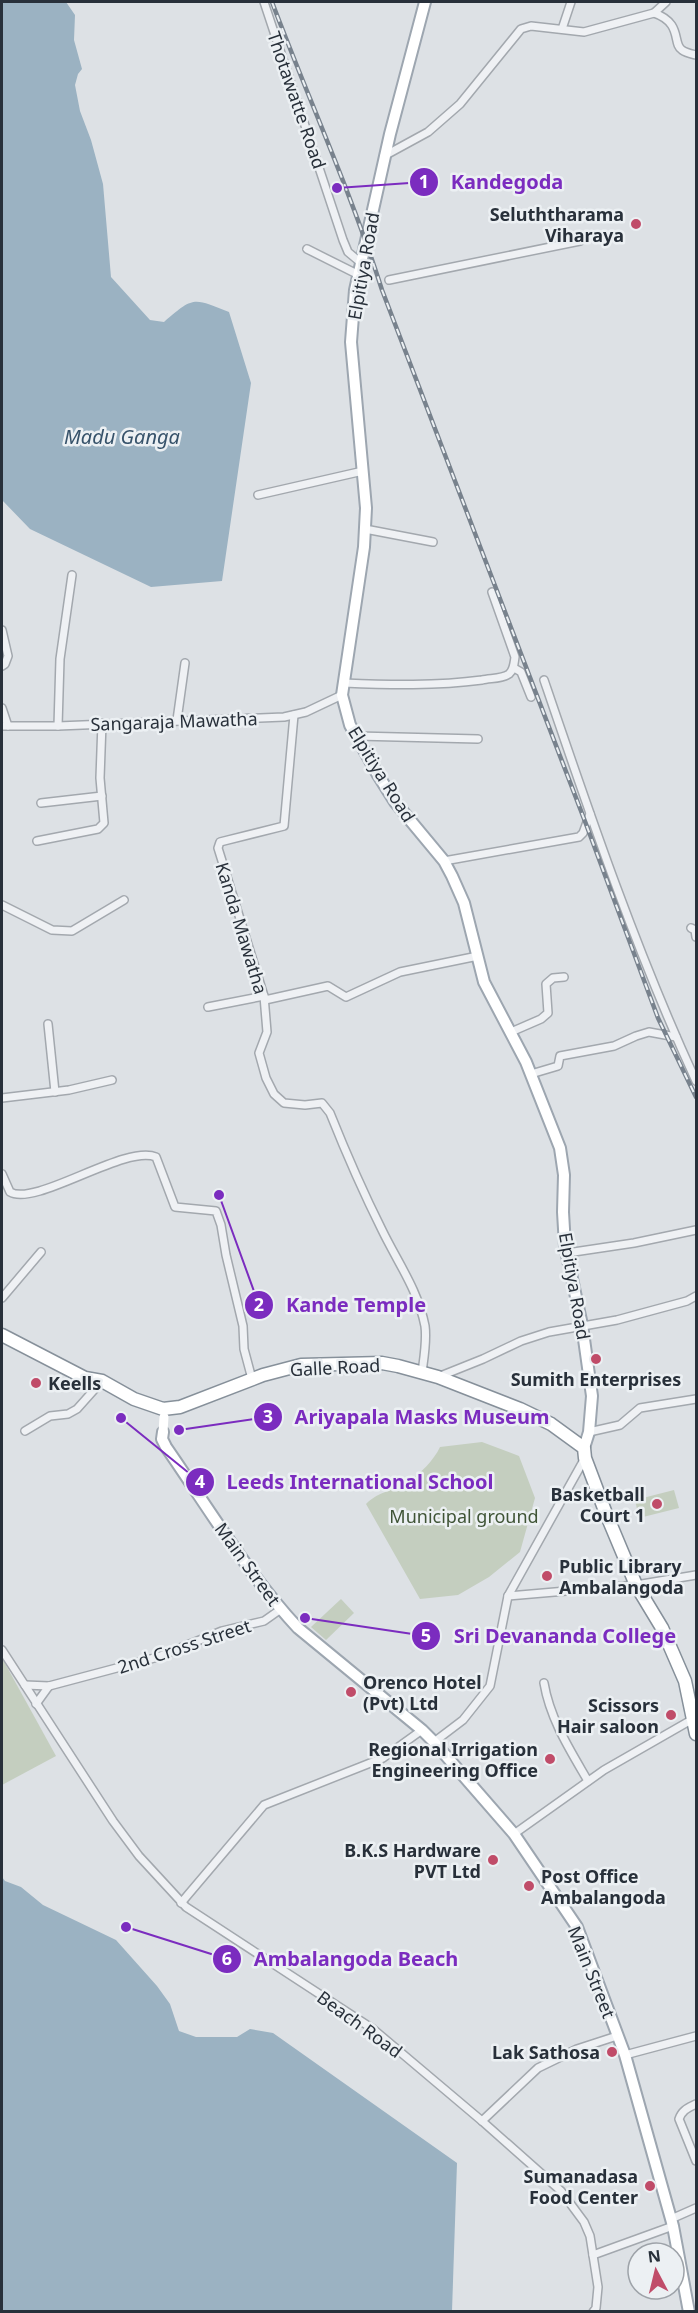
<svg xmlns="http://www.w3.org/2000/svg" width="698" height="2313" font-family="'Noto Sans',sans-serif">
  <rect width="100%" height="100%" fill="#dde1e5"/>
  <!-- green -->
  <g fill="#c4cebf">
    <path d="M482 1442 519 1456 535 1498 520 1552 489 1577 458 1595 420 1599 366 1504C380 1490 393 1492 408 1482 420 1474 434 1460 440 1447Z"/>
    <path d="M674 1490 679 1508 639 1518 635 1500Z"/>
    <path d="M341 1599 354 1613 326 1640 311 1627Z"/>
    <path d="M2 1658 56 1756 2 1785Z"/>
  </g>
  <!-- water -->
  <g fill="#9bb2c2">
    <path d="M2 2H66L75 15 74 40 82 69 78 74 75 85 80 111 91 140 103 184 111 277 150 320 164 322C194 296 193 298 229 312L251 383 222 581 151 587 30 529 2 500Z"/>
    <path d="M2 1877 5 1881 21 1887 43 1905 116 1940 157 1986 170 2004 179 2031 196 2037H237L250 2029 273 2033 457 2163 452 2311H2Z"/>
  </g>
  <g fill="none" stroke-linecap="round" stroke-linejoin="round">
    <!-- street casing -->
    <g stroke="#a3a8ae" stroke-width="10">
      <g id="street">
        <path d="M264 2 343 240 348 252 360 262"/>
        <path d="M654 13C683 23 672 44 682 50 686 53 692 54 696 55"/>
        <path d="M562 29 571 2"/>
        <path d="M384 156 428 132 460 104 521 29 531 26 584 32 654 13 666 2"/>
        <path d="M307 249 357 274"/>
        <path d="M389 280 580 241"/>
        <path d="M258 495 363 471"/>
        <path d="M365 529 433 542"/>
        <path d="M2 630 8 656 5 664 2 666"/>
        <path d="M514 668 521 672 531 697"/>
        <path d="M544 680C590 815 636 951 696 1081"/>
        <path d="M344 683C390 685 436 686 482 680 490 678 502 679 509 674 514 670 514 663 515 657L492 592"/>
        <path d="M2 708 8 726"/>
        <path d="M294 715 284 826 220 842 218 848 264 996 267 1032 259 1053 266 1078 274 1094 284 1103 305 1105 322 1103 330 1113C346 1153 363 1192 382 1230 398 1263 418 1290 425 1326 427 1341 424 1357 422 1372"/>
        <path d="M177 720 185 663"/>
        <path d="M2 726H58L284 717 306 712 342 695"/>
        <path d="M58 726 60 659 72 575"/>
        <path d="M357 736 478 739"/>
        <path d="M41 803 102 796"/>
        <path d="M37 841 98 829 104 823 100 778 102 723"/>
        <path d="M444 861 579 837 583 833 590 814"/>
        <path d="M2 905 52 930 72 931 124 900"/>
        <path d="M691 928 695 930 696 937"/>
        <path d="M265 1000 328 986 346 997 400 972 478 956"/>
        <path d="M208 1007 264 996"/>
        <path d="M48 1024 55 1092"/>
        <path d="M511 1032 541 1019 548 1013 546 984 553 978 564 977"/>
        <path d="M531 1074 558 1066 560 1056 614 1046 636 1036 649 1032 676 1037"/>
        <path d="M2 1098 69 1090 112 1080"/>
        <path d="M2 1174 10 1192C36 1207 125 1144 156 1157L175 1207 216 1211 221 1225 226 1255 243 1326 244 1349 252 1379"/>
        <path d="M567 1253 634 1243 696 1230"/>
        <path d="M2 1298 41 1252"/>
        <path d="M438 1377 483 1359 521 1341 549 1332 617 1320 687 1301 696 1296"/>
        <path d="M25 1431 50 1416 68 1414 77 1409 102 1381"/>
        <path d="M589 1432 620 1425 640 1408 696 1399"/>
        <path d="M508 1596 636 1585 696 1575"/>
        <path d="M2 1650 113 1821 139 1856 186 1907 373 2029 482 2121 561 2191 584 2222 590 2236 598 2287 596 2308 593 2312"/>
        <path d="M544 1683C550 1719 570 1750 588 1781"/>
        <path d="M25 1685 49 1686 158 1657 222 1631 264 1621 281 1609"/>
        <path d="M36 1704 49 1686"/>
        <path d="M434 1742 463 1720 490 1686 508 1596 585 1458"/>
        <path d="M514 1834 604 1770 693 1719"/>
        <path d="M181 1903 264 1805 383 1758 422 1730"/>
        <path d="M625 2055 696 2036"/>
        <path d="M696 2104C688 2108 682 2110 679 2119L696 2161"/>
        <path d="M482 2121 538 2068 577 2049 617 2036"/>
        <path d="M671 2219 696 2208"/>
        <path d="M593 2255 673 2226"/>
      </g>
    </g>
    <!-- primary casing -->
    <g stroke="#9da6b0" stroke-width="14">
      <g id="primary">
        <path d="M425 2 390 134 355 290 351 342 366 508 364 547 342 695 350 725 378 775 395 802 444 861 452 876 464 903 484 982 526 1062 560 1148 564 1175 563 1212 565 1246 582 1325 592 1396 589 1432 584 1448"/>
        <path d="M163 1432 162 1439 166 1447C209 1509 247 1573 298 1628L422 1730 434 1742 514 1834 577 1927 625 2055 673 2226 689 2312"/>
      </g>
    </g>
    <!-- highway casing -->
    <g stroke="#86909a" stroke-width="15">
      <path id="highway" d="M2 1335 85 1378 102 1381 134 1399 163 1409 180 1407 263 1375 301 1365 382 1363 398 1366 438 1377 520 1409 551 1424 584 1448 585 1458 605 1511 636 1585 662 1628 685 1681 696 1734"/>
    </g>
    <!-- street -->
    <use href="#street" stroke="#eff1f4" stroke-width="7"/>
    <!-- secondary -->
    <path stroke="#fff" stroke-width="9" d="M163 1432 164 1417"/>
    <!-- primary -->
    <use href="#primary" stroke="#fff" stroke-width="10"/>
    <!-- highway -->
    <use href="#highway" stroke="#fff" stroke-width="12"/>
    <!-- rail casing -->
    <g stroke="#78828d" stroke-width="4.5">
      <path id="rail" d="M272 2C308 98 351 192 382 290L586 824 658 1018 696 1097"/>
    </g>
    <!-- rail -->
    <use href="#rail" stroke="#ecf0f3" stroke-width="2" stroke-dasharray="7" stroke-linecap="butt"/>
  </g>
  <!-- markers -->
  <g fill="#c04c69" stroke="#ecf0f3" stroke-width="2">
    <circle cx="636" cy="224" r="6"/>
    <circle cx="596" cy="1359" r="6"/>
    <circle cx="36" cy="1383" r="6"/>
    <circle cx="657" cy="1504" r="6"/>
    <circle cx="547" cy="1576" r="6"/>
    <circle cx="351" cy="1692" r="6"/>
    <circle cx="671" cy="1715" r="6"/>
    <circle cx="550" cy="1759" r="6"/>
    <circle cx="493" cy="1860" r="6"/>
    <circle cx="529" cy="1886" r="6"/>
    <circle cx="612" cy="2052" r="6"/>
    <circle cx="650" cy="2186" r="6"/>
  </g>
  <g text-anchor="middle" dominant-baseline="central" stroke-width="5" stroke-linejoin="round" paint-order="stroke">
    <!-- street labels -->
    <g font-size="18" fill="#28303a" stroke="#ecf0f3">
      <text transform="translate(297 100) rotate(71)">Thotawatte Road</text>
      <text transform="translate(363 266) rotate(-80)">Elpitiya Road</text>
      <text transform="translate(174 721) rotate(-2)">Sangaraja Mawatha</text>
      <text transform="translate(382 774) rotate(58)">Elpitiya Road</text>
      <text transform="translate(242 928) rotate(73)">Kanda Mawatha</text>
      <text transform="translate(575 1286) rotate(80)">Elpitiya Road</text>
      <text transform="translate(335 1367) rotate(-3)">Galle Road</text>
      <text transform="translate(248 1564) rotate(54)">Main Street</text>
      <text transform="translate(184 1646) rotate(-18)">2nd Cross Street</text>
      <text transform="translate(592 1972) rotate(68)">Main Street</text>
      <text transform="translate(360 2024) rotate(36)">Beach Road</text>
    </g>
    <!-- poi labels -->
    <g font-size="18" font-weight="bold" fill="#28303a" stroke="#ecf0f3" text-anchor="end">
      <text x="624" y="214">Seluththarama<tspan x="624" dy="21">Viharaya</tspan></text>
      <text x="596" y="1379" text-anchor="middle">Sumith Enterprises</text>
      <text x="48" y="1383" text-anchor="start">Keells</text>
      <text x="645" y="1494">Basketball<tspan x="645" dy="21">Court 1</tspan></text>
      <text x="559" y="1566" text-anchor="start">Public Library<tspan x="559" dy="21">Ambalangoda</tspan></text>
      <text x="363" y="1682" text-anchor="start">Orenco Hotel<tspan x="363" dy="21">(Pvt) Ltd</tspan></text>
      <text x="659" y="1705">Scissors<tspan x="659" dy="21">Hair saloon</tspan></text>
      <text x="538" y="1749">Regional Irrigation<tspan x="538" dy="21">Engineering Office</tspan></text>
      <text x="481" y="1850">B.K.S Hardware<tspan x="481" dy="21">PVT Ltd</tspan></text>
      <text x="541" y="1876" text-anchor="start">Post Office<tspan x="541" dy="21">Ambalangoda</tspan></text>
      <text x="600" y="2052">Lak Sathosa</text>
      <text x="638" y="2176">Sumanadasa<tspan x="638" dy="21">Food Center</tspan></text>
    </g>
    <!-- park labels -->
    <g font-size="18" fill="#3f5436" stroke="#ecf0f3">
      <text x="464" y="1516">Municipal ground</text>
    </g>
    <!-- water labels -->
    <g font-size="20" font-style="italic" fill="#36526a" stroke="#ecf0f3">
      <text x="122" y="436">Madu Ganga</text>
    </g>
  </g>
  <!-- callouts -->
  <path fill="none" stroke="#7b2cbf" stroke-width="2" d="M337 188L424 182M219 1195L259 1305M179 1430L268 1417M121 1418L200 1482M305 1618L426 1636M126 1927L227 1959"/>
  <g fill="#7b2cbf" stroke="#ecf0f3" stroke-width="2">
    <circle cx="337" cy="188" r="6"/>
    <circle cx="219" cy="1195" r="6"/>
    <circle cx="179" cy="1430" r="6"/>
    <circle cx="121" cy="1418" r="6"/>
    <circle cx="305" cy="1618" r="6"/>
    <circle cx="126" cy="1927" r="6"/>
    <circle cx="424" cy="182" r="15"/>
    <circle cx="259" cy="1305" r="15"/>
    <circle cx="268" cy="1417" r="15"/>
    <circle cx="200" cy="1482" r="15"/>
    <circle cx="426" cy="1636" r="15"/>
    <circle cx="227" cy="1959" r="15"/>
  </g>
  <g font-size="18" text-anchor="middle" font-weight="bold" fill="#fff">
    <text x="424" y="188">1</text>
    <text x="259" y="1311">2</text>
    <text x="268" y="1423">3</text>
    <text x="200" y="1488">4</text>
    <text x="426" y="1642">5</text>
    <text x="227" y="1965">6</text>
  </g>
  <g font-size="20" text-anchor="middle" font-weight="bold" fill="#7b2cbf" stroke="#ecf0f3" stroke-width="5" stroke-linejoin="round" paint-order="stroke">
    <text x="507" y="189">Kandegoda</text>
    <text x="356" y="1312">Kande Temple</text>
    <text x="422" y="1424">Ariyapala Masks Museum</text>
    <text x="360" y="1489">Leeds International School</text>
    <text x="565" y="1643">Sri Devananda College</text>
    <text x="356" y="1966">Ambalangoda Beach</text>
  </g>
  <!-- border -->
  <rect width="698" height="2313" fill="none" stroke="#28303a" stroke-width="6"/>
  <!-- north arrow -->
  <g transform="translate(656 2271) rotate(353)"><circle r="28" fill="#ecf0f3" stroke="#9ea3a9" stroke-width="1.5"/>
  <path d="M0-4.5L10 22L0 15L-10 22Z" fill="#c04c69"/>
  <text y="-9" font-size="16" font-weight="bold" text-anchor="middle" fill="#28303a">N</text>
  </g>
</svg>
